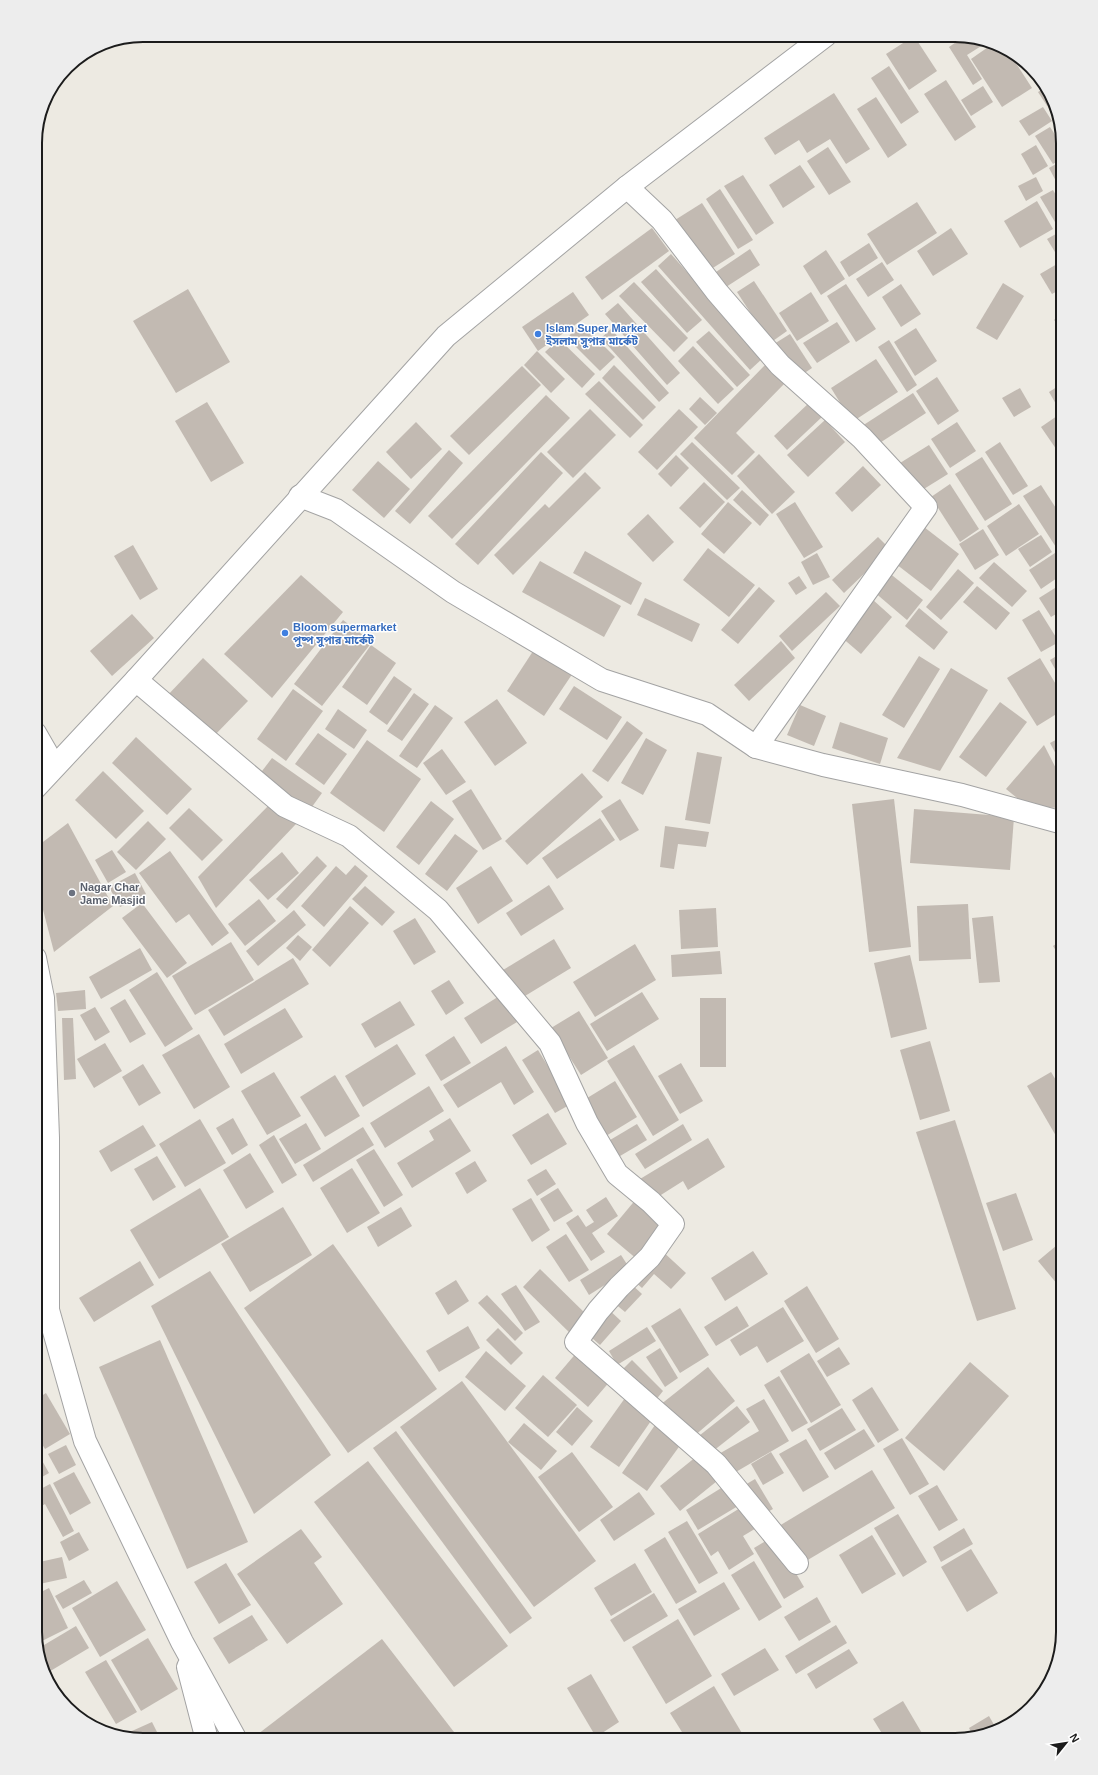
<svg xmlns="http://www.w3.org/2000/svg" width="1098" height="1775" font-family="Arial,'Noto Sans Bengali',sans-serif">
  <rect width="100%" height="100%" fill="#edeae2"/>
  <!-- building -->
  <g fill="#c2bab2">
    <path d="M914 36 937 71 909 90 886 54Z"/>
    <path d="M965 36 986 43 967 55 982 79 973 85 949 47Z"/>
    <path d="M991 45 1008 51 1032 88 1002 107 971 59Z"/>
    <path d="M889 66 919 112 901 124 871 78Z"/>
    <path d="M946 80 976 127 955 141 924 94Z"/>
    <path d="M983 86 993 102 971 116 961 100Z"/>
    <path d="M1045 88 1052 95 1058 121H1057L1038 92Z"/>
    <path d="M834 93 870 149 846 164 830 139 807 153 799 140 775 155 764 138Z"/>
    <path d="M876 97 907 145 888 158 857 109Z"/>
    <path d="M1043 107 1052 121 1029 136 1019 121Z"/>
    <path d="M1050 127 1063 147V158L1053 164 1035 136Z"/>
    <path d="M1036 145 1048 166 1033 175 1021 154Z"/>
    <path d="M828 147 851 182 829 195 807 161Z"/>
    <path d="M1063 160V179L1057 183 1049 168Z"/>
    <path d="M800 165 815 187 783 208 769 185Z"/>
    <path d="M743 175 774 223 756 235 724 186Z"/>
    <path d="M1036 177 1043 191 1026 201 1018 186Z"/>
    <path d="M1063 182V198L1056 187Z"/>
    <path d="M720 189 753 240 738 249 706 199Z"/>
    <path d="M1053 190 1063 207V217L1055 222 1040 197Z"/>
    <path d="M1037 201 1053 229 1020 248 1004 221Z"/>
    <path d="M917 202 937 233 887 265 867 234Z"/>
    <path d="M702 203 735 254 708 271 675 220Z"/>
    <path d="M652 228 669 251 602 300 585 277Z"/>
    <path d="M951 228 968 254 933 276 917 251Z"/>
    <path d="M1063 230V265L1047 239Z"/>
    <path d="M869 243 878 258 849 277 840 262Z"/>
    <path d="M750 249 760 265 726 287 716 272Z"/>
    <path d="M826 250 845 279 821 295 803 266Z"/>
    <path d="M671 254 763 358 750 370 658 266Z"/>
    <path d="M882 262 894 280 868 297 856 279Z"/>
    <path d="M1057 264 1063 274V288L1052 294 1040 274Z"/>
    <path d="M656 269 702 320 687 333 641 282Z"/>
    <path d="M754 281 787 331 770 343 737 292Z"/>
    <path d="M634 282 688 338 674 352 619 296Z"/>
    <path d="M1003 283 1024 296 997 340 976 328Z"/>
    <path d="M846 284 876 329 856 342 827 296Z"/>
    <path d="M901 284 921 314 901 327 882 297Z"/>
    <path d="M188 289 230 362 176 393 133 321Z"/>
    <path d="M573 292 589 315 538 351 522 327Z"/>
    <path d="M811 292 829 321 797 341 779 313Z"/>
    <path d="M618 303 680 373 667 385 605 314Z"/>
    <path d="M1063 312V329L1054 320Z"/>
    <path d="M837 322 850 342 817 363 803 343Z"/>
    <path d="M581 323 615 357 600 371 567 338Z"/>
    <path d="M916 328 937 361 915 376 894 342Z"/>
    <path d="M611 329 669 393 659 402 601 338Z"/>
    <path d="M709 331 750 375 737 387 696 342Z"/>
    <path d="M790 334 812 368 797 378 774 344Z"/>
    <path d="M559 339 595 374 582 388 545 352Z"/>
    <path d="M889 340 917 385 907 392 878 347Z"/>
    <path d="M693 346 734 389 718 404 678 361Z"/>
    <path d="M537 351 565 379 551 393 524 365Z"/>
    <path d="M876 359 898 392 852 422 831 388Z"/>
    <path d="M614 365 656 407 643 420 602 378Z"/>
    <path d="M765 365 785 383 736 433 755 452 732 475 694 438Z"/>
    <path d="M522 366 541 385 469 455 450 436Z"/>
    <path d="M937 377 959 411 938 425 916 391Z"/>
    <path d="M599 381 643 425 630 438 585 394Z"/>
    <path d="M1063 383V416L1049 392Z"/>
    <path d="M1020 388 1031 407 1014 417 1002 398Z"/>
    <path d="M913 393 926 413 875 446 862 426Z"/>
    <path d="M546 395 570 418 452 539 428 516Z"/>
    <path d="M700 397 717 413 705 425 689 409Z"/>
    <path d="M207 402 244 463 211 482 175 421Z"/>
    <path d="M810 402 823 416 787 450 774 436Z"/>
    <path d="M590 409 616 435 573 478 547 452Z"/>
    <path d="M679 409 698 427 657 470 638 452Z"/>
    <path d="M1057 416 1063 426V459L1041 427Z"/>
    <path d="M825 420 845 442 808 477 787 455Z"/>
    <path d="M416 422 442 449 411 479 386 452Z"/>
    <path d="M957 422 976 451 950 468 931 439Z"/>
    <path d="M692 442 740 488 727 500 680 454Z"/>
    <path d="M1000 442 1028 486 1013 495 985 452Z"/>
    <path d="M929 445 948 474 919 492 900 463Z"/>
    <path d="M449 450 463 463 410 524 395 511Z"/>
    <path d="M541 452 563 473 478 565 455 544Z"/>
    <path d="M759 454 795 492 772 514 737 476Z"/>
    <path d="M676 455 689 468 671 487 658 474Z"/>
    <path d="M982 457 1012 504 985 521 955 474Z"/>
    <path d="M378 461 410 489 384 518 352 490Z"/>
    <path d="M863 466 881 485 852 512 835 493Z"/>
    <path d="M585 472 601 488 513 575 494 555 545 504 549 508Z"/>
    <path d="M704 482 725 502 700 528 679 508Z"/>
    <path d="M950 484 979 529 960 542 931 497Z"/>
    <path d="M1041 485 1063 519V558L1023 496Z"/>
    <path d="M742 490 769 515 760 526 733 500Z"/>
    <path d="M728 502 752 523 724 554 701 534Z"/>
    <path d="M795 502 823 547 804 558 776 514Z"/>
    <path d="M1019 504 1039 534 1006 556 987 526Z"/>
    <path d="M648 514 674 542 653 562 627 534Z"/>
    <path d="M924 527 959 554 931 591 896 564Z"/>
    <path d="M983 529 999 555 975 570 959 544Z"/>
    <path d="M1041 535 1052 552 1030 567 1018 549Z"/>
    <path d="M878 537 890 549 844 593 832 580Z"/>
    <path d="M133 545 158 589 140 600 114 556Z"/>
    <path d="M708 548 755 585 729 617 683 580Z"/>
    <path d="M585 551 642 583 631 605 573 573Z"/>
    <path d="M817 553 830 577 813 585 801 562Z"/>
    <path d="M1055 553 1063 565V574L1041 589 1029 570Z"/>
    <path d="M540 561 621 606 604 637 522 592Z"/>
    <path d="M994 562 1027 591 1012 607 979 578Z"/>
    <path d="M958 569 974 583 941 620 926 607Z"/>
    <path d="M888 572 923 600 907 620 873 591Z"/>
    <path d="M301 575 343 612 272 698 224 654Z"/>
    <path d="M799 576 807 588 796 595 788 583Z"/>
    <path d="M1063 583V610L1051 617 1039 598Z"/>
    <path d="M977 586 1010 613 996 630 963 602Z"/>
    <path d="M759 587 775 601 738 644 721 630Z"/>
    <path d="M826 592 840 606 792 651 779 636Z"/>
    <path d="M645 598 700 624 692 642 637 615Z"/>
    <path d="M872 599 892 617 861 654 840 636Z"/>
    <path d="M919 608 948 632 934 650 905 626Z"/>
    <path d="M1039 610 1059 642 1041 652 1022 620Z"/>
    <path d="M132 614 154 638 112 676 90 651Z"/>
    <path d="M343 620 372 642 322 706 294 684Z"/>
    <path d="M781 641 795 658 749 701 734 685Z"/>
    <path d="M539 642 577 667 544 716 507 691Z"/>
    <path d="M371 645 396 663 367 705 342 687Z"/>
    <path d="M1063 652V683L1050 660Z"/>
    <path d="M919 656 940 669 904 728 882 715Z"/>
    <path d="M203 658 248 701 211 739 166 697Z"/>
    <path d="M1040 658 1063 696V710L1037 726 1007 678Z"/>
    <path d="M951 668 988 690 940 771 897 758Z"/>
    <path d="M394 676 412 689 387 725 369 712Z"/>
    <path d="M574 686 622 717 607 740 559 709Z"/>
    <path d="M293 689 323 711 286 761 257 739Z"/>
    <path d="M414 693 429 704 402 741 387 731Z"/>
    <path d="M497 699 527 743 495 766 464 722Z"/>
    <path d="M1000 702 1027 722 986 777 959 757Z"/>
    <path d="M435 705 453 718 417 768 399 756Z"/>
    <path d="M800 705 826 716 814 746 787 735Z"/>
    <path d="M338 709 367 730 354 749 325 729Z"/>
    <path d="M627 721 643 733 608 782 592 771Z"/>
    <path d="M840 722 888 738 880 764 832 748Z"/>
    <path d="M318 733 347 754 324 785 295 764Z"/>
    <path d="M1063 736V767L1050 743Z"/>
    <path d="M136 737 192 789 167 815 112 763Z"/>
    <path d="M646 738 667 750 643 795 621 783Z"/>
    <path d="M367 740 421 779 384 832 330 793Z"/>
    <path d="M1044 745 1063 782V808L1028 807 1006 789Z"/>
    <path d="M442 749 466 782 446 795 423 763Z"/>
    <path d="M697 752 722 757 710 824 685 820Z"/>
    <path d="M272 758 322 793 309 811 259 775Z"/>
    <path d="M103 771 144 811 116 839 75 800Z"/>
    <path d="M582 773 603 797 527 865 505 841Z"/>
    <path d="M471 789 502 839 483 850 452 801Z"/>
    <path d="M620 799 639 830 620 841 601 811Z"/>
    <path d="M894 799 911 947 869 952 852 804Z"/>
    <path d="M273 801 296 824 216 908 198 877Z"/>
    <path d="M431 801 454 819 419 865 396 847Z"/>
    <path d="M189 808 223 840 202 861 169 828Z"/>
    <path d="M914 809 1014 817 1010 870 910 863Z"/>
    <path d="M600 818 615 840 557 879 542 858Z"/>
    <path d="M148 821 166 839 136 870 117 852Z"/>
    <path d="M68 823 113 906 54 952 35 879V848Z"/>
    <path d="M665 826 709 832 706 847 678 844 674 869 660 867Z"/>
    <path d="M455 834 478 851 447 891 425 874Z"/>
    <path d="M112 850 126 872 108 883 95 860Z"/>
    <path d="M170 851 229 933 212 946 189 914 176 923 139 873Z"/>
    <path d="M282 852 299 873 268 900 249 880Z"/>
    <path d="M317 856 327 866 287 909 276 899Z"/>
    <path d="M355 865 368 876 324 927 301 906 336 866 346 875Z"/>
    <path d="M491 866 513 901 478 924 456 888Z"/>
    <path d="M135 873 146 894 120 907 109 887Z"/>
    <path d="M549 885 564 909 521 936 506 913Z"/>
    <path d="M365 886 395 912 382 926 352 899Z"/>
    <path d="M259 899 276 921 245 946 228 924Z"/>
    <path d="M142 903 187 963 167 978 122 918Z"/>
    <path d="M968 904 971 959 919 961 917 906Z"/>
    <path d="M350 906 369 923 330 967 312 950Z"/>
    <path d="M716 908 718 947 681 949 679 910Z"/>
    <path d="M294 910 306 925 258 966 246 951Z"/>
    <path d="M993 916 1000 982 979 983 972 918Z"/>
    <path d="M415 918 436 952 414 965 393 931Z"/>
    <path d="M298 935 312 947 300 961 286 948Z"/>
    <path d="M554 939 571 968 520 999 503 970Z"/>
    <path d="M1063 939V962L1053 946Z"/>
    <path d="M231 942 254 980 195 1015 172 976Z"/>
    <path d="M635 944 656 980 595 1017 573 982Z"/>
    <path d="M140 948 152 970 101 999 89 977Z"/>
    <path d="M720 951 722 974 672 977 671 955Z"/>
    <path d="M910 955 927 1029 891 1038 874 963Z"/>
    <path d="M293 958 309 984 224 1036 208 1010Z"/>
    <path d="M157 972 193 1029 165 1047 129 990Z"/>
    <path d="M449 980 464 1003 446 1015 431 991Z"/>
    <path d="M85 990 86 1009 58 1011 56 993Z"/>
    <path d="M642 992 659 1019 607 1051 590 1024Z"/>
    <path d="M501 995 517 1022 481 1044 464 1018Z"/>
    <rect x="700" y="998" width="26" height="69"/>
    <path d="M125 999 146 1034 130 1043 110 1008Z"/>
    <path d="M400 1001 415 1025 375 1048 361 1024Z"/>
    <path d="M95 1007 110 1032 95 1041 80 1015Z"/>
    <path d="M285 1008 303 1037 241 1074 224 1044Z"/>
    <path d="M579 1011 608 1058 581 1075 551 1028Z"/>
    <path d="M62 1018H73L76 1079 64 1080Z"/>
    <path d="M199 1034 230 1087 194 1109 162 1055Z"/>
    <path d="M454 1036 471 1063 441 1081 425 1055Z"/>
    <path d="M930 1041 950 1111 920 1120 900 1050Z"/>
    <path d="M105 1043 122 1071 94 1088 77 1059Z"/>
    <path d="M397 1044 416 1074 363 1107 345 1076Z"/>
    <path d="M634 1045 679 1120 653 1136 607 1061Z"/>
    <path d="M506 1046 534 1092 514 1105 501 1082 458 1108 443 1085Z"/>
    <path d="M538 1050 571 1104 555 1113 522 1060Z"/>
    <path d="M681 1063 703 1101 680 1114 658 1076Z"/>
    <path d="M143 1064 161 1093 139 1106 122 1077Z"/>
    <path d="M274 1072 301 1116 267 1135 241 1091Z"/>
    <path d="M1051 1072 1063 1092V1148L1027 1086Z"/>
    <path d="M335 1075 360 1116 325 1137 300 1097Z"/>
    <path d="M615 1081 637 1117 601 1139 579 1103Z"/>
    <path d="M429 1086 444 1111 385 1148 370 1123Z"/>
    <path d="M548 1113 567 1144 531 1165 512 1135Z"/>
    <path d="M233 1118 248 1145 232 1155 216 1128Z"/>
    <path d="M450 1118 471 1151 412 1188 397 1163 434 1140 429 1131Z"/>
    <path d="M200 1119 226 1163 185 1187 159 1144Z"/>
    <path d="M955 1120 1016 1309 977 1321 916 1132Z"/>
    <path d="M306 1123 321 1149 295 1164 279 1139Z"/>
    <path d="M637 1124 647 1140 610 1162 600 1146Z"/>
    <path d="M683 1124 692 1140 645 1169 635 1154Z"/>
    <path d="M143 1125 156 1146 111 1172 99 1151Z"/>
    <path d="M363 1127 374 1145 313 1182 303 1165Z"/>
    <path d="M274 1135 297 1175 282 1184 259 1145Z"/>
    <path d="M708 1138 725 1167 688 1190 683 1181 653 1200 640 1179Z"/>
    <path d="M374 1149 403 1195 384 1207 356 1160Z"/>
    <path d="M250 1153 274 1192 246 1209 223 1170Z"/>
    <path d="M157 1156 176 1187 153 1201 134 1169Z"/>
    <path d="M475 1161 487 1181 467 1194 455 1173Z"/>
    <path d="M352 1168 380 1213 347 1233 320 1188Z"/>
    <path d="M546 1169 556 1184 537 1196 527 1180Z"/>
    <path d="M200 1188 229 1237 159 1279 130 1230Z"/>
    <path d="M558 1188 573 1211 554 1222 540 1199Z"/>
    <path d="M1016 1193 1033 1240 1003 1251 986 1203Z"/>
    <path d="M606 1197 618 1216 592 1233 605 1252 591 1261 566 1223 578 1215 586 1227 594 1222 586 1210Z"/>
    <path d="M531 1198 550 1230 532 1242 512 1209Z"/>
    <path d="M637 1198 668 1224 638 1260 607 1234Z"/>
    <path d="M283 1207 312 1255 250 1292 221 1244Z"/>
    <path d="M401 1207 412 1226 378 1247 367 1227Z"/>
    <path d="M1063 1208V1217L1059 1210Z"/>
    <path d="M566 1234 589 1270 569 1282 546 1247Z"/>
    <path d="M1063 1240V1291L1038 1261Z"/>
    <path d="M333 1244 437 1389 348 1453 244 1308Z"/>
    <path d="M660 1249 686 1273 671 1289 654 1274 642 1288 633 1280Z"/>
    <path d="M753 1251 768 1274 725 1301 711 1278Z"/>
    <path d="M621 1255 630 1269 589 1295 580 1280Z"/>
    <path d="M140 1261 154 1285 94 1322 79 1298Z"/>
    <path d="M540 1269 591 1319 574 1337 523 1287Z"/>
    <path d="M210 1271 331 1455 254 1514 151 1306Z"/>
    <path d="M456 1280 469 1301 448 1315 435 1293Z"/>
    <path d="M630 1283 642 1294 625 1312 613 1302Z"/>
    <path d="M516 1285 540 1322 525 1331 501 1294Z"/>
    <path d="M807 1286 839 1339 816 1353 784 1301Z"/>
    <path d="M487 1295 523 1333 515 1341 478 1303Z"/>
    <path d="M737 1306 749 1326 716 1346 704 1327Z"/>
    <path d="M783 1307 804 1341 767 1363 757 1346 740 1356 730 1340Z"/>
    <path d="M607 1308 621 1321 600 1345 585 1332Z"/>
    <path d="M680 1308 709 1355 680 1373 651 1326Z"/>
    <path d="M468 1326 480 1348 439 1372 426 1351Z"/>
    <path d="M647 1327 656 1341 617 1365 609 1351Z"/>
    <path d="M498 1328 523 1353 511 1365 486 1340Z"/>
    <path d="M160 1340 248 1542 187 1569 99 1367Z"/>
    <path d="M839 1347 850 1364 827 1377 817 1361Z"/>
    <path d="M660 1348 678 1378 665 1387 646 1357Z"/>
    <path d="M486 1351 526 1386 505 1411 465 1377Z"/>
    <path d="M578 1351 611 1380 588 1407 555 1378Z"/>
    <path d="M809 1353 841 1405 811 1423 780 1371Z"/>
    <path d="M632 1360 663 1391 655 1401 622 1370Z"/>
    <path d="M970 1362 1009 1396 944 1471 905 1438Z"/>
    <path d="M708 1367 735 1401 693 1437 660 1405Z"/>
    <path d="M543 1375 577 1405 548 1437 515 1408Z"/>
    <path d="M779 1376 808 1423 792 1432 764 1385Z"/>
    <path d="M462 1381 596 1561 534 1607 400 1427Z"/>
    <path d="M872 1387 899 1430 878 1443 852 1400Z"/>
    <path d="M46 1393 70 1434 45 1449 35 1432V1400Z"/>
    <path d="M625 1398 653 1418 619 1467 590 1447Z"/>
    <path d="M764 1399 789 1441 729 1476 717 1455 759 1431 746 1409Z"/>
    <path d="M737 1406 750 1422 708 1455 695 1439Z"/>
    <path d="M577 1407 593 1421 572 1446 556 1432Z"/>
    <path d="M842 1408 856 1430 820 1451 807 1429Z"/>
    <path d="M524 1423 557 1451 541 1470 508 1442Z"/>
    <path d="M655 1425 681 1444 647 1491 622 1473Z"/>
    <path d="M864 1429 875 1446 835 1470 824 1453Z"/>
    <path d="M396 1431 532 1618 510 1634 373 1448Z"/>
    <path d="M902 1438 929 1484 910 1495 883 1449Z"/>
    <path d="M806 1439 829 1477 803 1492 779 1454Z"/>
    <path d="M66 1445 76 1465 59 1474 48 1454Z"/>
    <path d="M35 1448 49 1473 35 1481Z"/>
    <path d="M572 1452 613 1507 579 1532 538 1477Z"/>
    <path d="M771 1452 784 1473 763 1485 751 1464Z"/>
    <path d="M697 1456 717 1481 680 1511 660 1486Z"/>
    <path d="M368 1461 508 1646 454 1687 314 1502Z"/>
    <path d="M872 1470 895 1508 801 1564 779 1526Z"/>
    <path d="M74 1472 91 1503 70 1515 53 1483Z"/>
    <path d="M755 1479 773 1509 762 1515 745 1485Z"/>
    <path d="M50 1484 74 1531 63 1537 45 1504 35 1510V1492Z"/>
    <path d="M726 1485 738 1506 698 1530 686 1510Z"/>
    <path d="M937 1485 958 1520 939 1531 918 1496Z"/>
    <path d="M639 1492 655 1514 614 1541 600 1520Z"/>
    <path d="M745 1505 758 1527 743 1536 754 1554 729 1570 718 1551 711 1556 698 1534Z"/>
    <path d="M898 1514 927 1562 903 1577 874 1528Z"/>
    <path d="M687 1521 718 1573 699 1584 668 1532Z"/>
    <path d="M964 1528 973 1544 941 1562 933 1547Z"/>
    <path d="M301 1529 322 1557 314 1563 343 1604 287 1644 237 1574Z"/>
    <path d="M79 1532 89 1550 69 1561 60 1542Z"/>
    <path d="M872 1535 896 1574 862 1594 839 1555Z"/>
    <path d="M774 1536 804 1587 784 1599 754 1548Z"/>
    <path d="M665 1537 697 1592 676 1604 644 1550Z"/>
    <path d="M971 1549 998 1593 967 1612 941 1567Z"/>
    <path d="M62 1557 67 1578 35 1585V1563Z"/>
    <path d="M754 1561 782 1607 759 1621 731 1575Z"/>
    <path d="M226 1563 251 1605 219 1624 194 1582Z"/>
    <path d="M635 1563 652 1592 611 1616 594 1588Z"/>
    <path d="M84 1580 92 1593 63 1609 55 1596Z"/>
    <path d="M117 1581 146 1630 100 1657 72 1608Z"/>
    <path d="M724 1582 740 1609 694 1636 678 1609Z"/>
    <path d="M49 1588 68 1628 40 1642 35 1632V1595Z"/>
    <path d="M654 1593 668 1616 624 1642 610 1620Z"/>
    <path d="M817 1597 831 1622 799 1641 784 1617Z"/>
    <path d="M252 1615 268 1640 229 1664 213 1638Z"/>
    <path d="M678 1619 712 1676 666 1704 632 1647Z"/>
    <path d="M836 1625 847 1643 796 1674 785 1656Z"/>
    <path d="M76 1626 89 1648 47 1673 43 1668 39 1648Z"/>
    <path d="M148 1638 178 1689 141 1711 111 1660Z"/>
    <path d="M382 1639 454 1732 444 1740H262L258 1734Z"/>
    <path d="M765 1648 779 1670 734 1696 721 1674Z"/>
    <path d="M849 1649 858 1663 816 1689 807 1674Z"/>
    <path d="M106 1660 137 1712 116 1724 85 1672Z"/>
    <path d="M591 1674 619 1722 596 1737 567 1688Z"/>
    <path d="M714 1686 746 1740H687L670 1713Z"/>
    <path d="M903 1701 926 1740H886L873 1719Z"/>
    <path d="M989 1716 997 1730 973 1736 969 1728Z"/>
    <path d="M152 1722 161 1740H137L123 1735Z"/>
    <path d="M613 1732 618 1740H599Z"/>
  </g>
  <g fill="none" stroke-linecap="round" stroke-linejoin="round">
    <!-- minor casing -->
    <g stroke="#a3a3a3" stroke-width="24">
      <g id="minor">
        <path d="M627 187 662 220 717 292 780 365 862 438 926 507 756 747"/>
        <path d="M300 496 336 510 453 592 602 680 707 714 756 747 823 765 962 795 1063 823"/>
        <path d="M136 680 285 806 349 836 438 910 550 1043 587 1123 617 1174 651 1202 673 1224 650 1257 619 1287 598 1311 576 1342 716 1464 797 1563"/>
        <path d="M35 733 54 766"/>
        <path d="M35 788 136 680 446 336 627 187 826 35"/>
        <path d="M35 958 43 998 48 1138V1310L85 1441 182 1642 236 1740"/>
        <path d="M188 1667 207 1740"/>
      </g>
    </g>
    <!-- minor -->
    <use href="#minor" stroke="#fff" stroke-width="22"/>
  </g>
  <!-- markers -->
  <g fill="#3f7fe0" stroke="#fff" stroke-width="1.5">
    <circle cx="538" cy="334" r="4"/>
    <circle cx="285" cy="633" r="4"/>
  </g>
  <circle fill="#6b7280" stroke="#fff" stroke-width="1.5" cx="72" cy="893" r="4"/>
  <g text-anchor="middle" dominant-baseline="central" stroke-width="3" stroke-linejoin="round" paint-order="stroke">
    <!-- shop labels -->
    <g font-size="11" font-weight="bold" fill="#366cbe" stroke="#fff" text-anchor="start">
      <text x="546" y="328">Islam Super Market<tspan x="546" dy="13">ইসলাম সুপার মার্কেট</tspan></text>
      <text x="293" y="627">Bloom supermarket<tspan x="293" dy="13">পুষ্প সুপার মার্কেট</tspan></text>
    </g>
    <!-- worship labels -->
    <g font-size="11" font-weight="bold" fill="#5b616d" stroke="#fff" text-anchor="start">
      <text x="80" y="887">Nagar Char<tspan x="80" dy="13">Jame Masjid</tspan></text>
    </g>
  </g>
  <!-- crop -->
  <path d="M0 0H1098V1775H0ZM143 42H955A101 101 0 0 1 1056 143V1632A101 101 0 0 1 955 1733H143A101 101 0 0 1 42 1632V143A101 101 0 0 1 143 42Z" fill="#ededed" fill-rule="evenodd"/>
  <path fill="none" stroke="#1c1c1c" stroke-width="2" d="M143 42H955A101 101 0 0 1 1056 143V1632A101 101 0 0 1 955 1733H143A101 101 0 0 1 42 1632V143A101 101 0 0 1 143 42Z"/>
  <!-- north arrow -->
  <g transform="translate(1066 1743) rotate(60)" stroke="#ffffff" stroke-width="3" paint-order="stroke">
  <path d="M0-3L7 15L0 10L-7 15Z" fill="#1c1c1c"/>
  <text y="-6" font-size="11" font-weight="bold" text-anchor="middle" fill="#1c1c1c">N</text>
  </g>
</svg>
